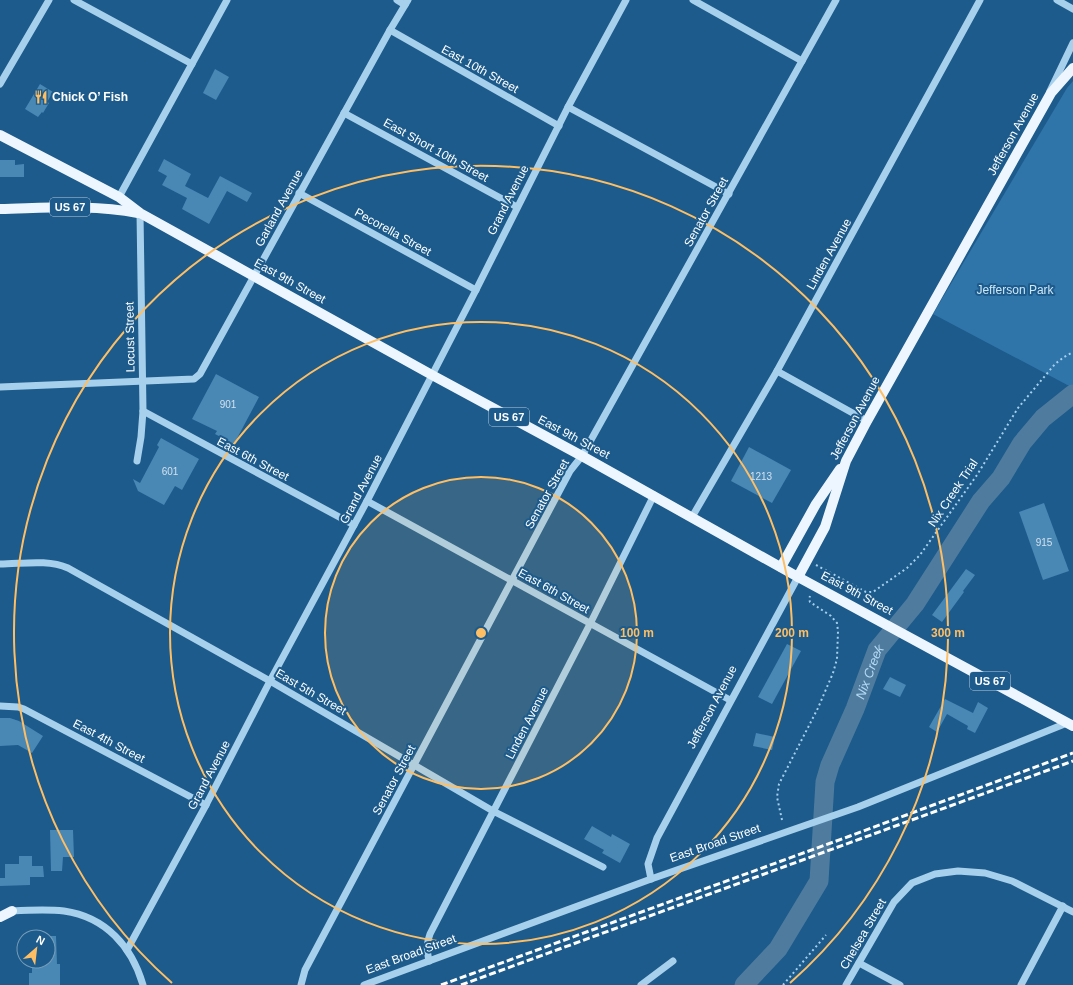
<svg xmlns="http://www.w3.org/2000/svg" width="1073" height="985" font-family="Helvetica,sans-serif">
  <rect width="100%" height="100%" fill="#1c5b8b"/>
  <!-- green -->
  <path fill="#2f75a9" d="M1073 81V388L933 314 1067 88Z"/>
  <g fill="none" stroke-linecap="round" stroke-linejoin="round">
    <!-- river -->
    <path stroke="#4f7c9e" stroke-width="19" id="s1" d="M744 985 778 949 819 881 825 782 830 765 855 709 877 650 915 604 981 501 1001 478 1022 443 1043 418 1073 394"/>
  </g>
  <!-- building -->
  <g fill="#4987b5">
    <path d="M215 69 229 77 216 100 203 93Z"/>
    <path d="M40 84 53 92 47 102 49 103 43 113 42 112 38 117 25 109Z"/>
    <path d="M164 159 191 174 185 186 208 198 220 176 252 193 247 202 227 191 209 224 182 209 187 198 162 185 167 176 158 171Z"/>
    <path d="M0 160H15V165L24 164V177H0Z"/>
    <path d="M216 374 259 397 234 444 215 434 217 431 192 419Z"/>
    <path d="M161 438 199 459 182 490 175 486 164 505 138 491 133 479 140 483 159 447 157 445Z"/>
    <path d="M749 447 791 470 772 503 731 481Z"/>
    <path d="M1044 503 1069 571 1043 580 1019 512Z"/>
    <path d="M966 569 975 575 963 591 964 592 942 622 932 615Z"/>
    <path d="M787 644 801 651 772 704 758 697Z"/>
    <path d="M890 677 906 685 900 697 883 689Z"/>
    <path d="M945 699 973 713 978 702 988 708 975 733 967 729 968 726 947 714 937 732 929 727Z"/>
    <path d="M0 718H10L19 721 43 736 32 753 18 745 0 746Z"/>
    <path d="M756 733 775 737 772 750 753 746Z"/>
    <path d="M592 826 611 837 612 834 630 844 620 863 602 853 604 850 584 839Z"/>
    <path d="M50 830H73L74 857H63L62 871H51Z"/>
    <path d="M19 856H32V866H43L44 877H30V885L0 886V878H5V864H19Z"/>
    <path d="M48 936H56L57 964H60V985H29V973H32V963L48 964Z"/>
  </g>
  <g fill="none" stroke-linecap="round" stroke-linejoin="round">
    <!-- path -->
    <g stroke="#a7d0ed" stroke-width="2" stroke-dasharray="2 3" stroke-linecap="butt">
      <path d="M816 565 866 592H873L907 568 920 555 977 475 1018 408 1055 364 1064 357 1073 352"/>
      <path d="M782 820 777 797 779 784 818 708 833 673 837 659 838 631 837 623 831 616 810 602 809 599 810 596"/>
      <path d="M783 985 826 935"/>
    </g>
    <!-- minor -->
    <g stroke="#a7d0ed" stroke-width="7">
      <path d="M74 0 192 64"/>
      <path d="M397 0 405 5"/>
      <path d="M693 0 802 61"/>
      <path d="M1057 0 1073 9"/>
      <path d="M390 30 559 126"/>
      <path d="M0 84 49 0"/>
      <path d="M1050 91 1073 43"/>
      <path d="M568 107 729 194"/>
      <path d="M344 113 517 207"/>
      <path d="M299 193 476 290"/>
      <path d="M119 197 227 0"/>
      <path d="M777 371 867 421"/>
      <path d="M0 387 194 379 200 374 390 30 408 0"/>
      <path d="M143 411 354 525"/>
      <path d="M137 461 141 437 143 411 140 213"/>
      <path d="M367 501 730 700"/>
      <path d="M692 517 777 371 980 0"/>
      <path d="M0 564C22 564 47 559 68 568L270 681 493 811 603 867"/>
      <path d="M0 706 18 707 24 709 206 805"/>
      <path d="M651 879 648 864 657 838 798 577"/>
      <path d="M12 911C29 910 47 909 64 911 106 917 132 947 143 985"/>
      <path d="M127 950 206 805 270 681 367 501 476 290 568 107 626 0"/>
      <path d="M429 961C427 951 426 944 430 934L590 624 654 495"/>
      <path d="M859 963 900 985"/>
      <path d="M301 985 305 970 570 471 582 456 836 0"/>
      <path d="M364 985 651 879 858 807 1067 723"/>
      <path d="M641 985 673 961"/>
      <path d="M846 985 894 902 912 883 935 874 958 871 985 873 1012 881 1073 912"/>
      <path d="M1021 985 1063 906"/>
    </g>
    <!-- major -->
    <g stroke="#edf6ff" stroke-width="10">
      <path d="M0 135 119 197 140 213 432 375 582 456 798 577 1073 726"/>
      <path d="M0 209C46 208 92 204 138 213"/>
      <path d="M781 567 816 504 840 469"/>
      <path d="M798 577 825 527 846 461 867 421 1051 93 1073 68"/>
      <path d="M0 917 12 911"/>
    </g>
    <!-- rail -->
    <g stroke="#fff" stroke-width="3" stroke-dasharray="7 3" stroke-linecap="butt">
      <path d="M441 985 850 836 1073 753"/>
      <path d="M461 985 1073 761"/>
    </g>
  </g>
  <!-- distance rings -->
  <circle cx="481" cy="633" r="156" fill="#febe64" fill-opacity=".12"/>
  <g fill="none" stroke="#febe64" stroke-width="2">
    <circle cx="481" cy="633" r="156"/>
    <circle cx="481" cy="633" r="311"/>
    <path d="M172 983A467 467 0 1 1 790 983"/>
  </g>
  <!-- icons -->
  <defs>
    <g id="restaurant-bare" transform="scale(1.08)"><path d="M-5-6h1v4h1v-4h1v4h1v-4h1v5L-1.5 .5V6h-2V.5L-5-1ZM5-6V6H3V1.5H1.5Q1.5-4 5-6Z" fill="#febe64" stroke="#1c5b8b" stroke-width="2.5" paint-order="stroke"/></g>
  </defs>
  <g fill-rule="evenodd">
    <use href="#restaurant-bare" x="41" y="97"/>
  </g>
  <g text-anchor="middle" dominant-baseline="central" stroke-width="4" stroke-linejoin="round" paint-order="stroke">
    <!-- number labels -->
    <g font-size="10" fill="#d2e1ec">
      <text x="228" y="404">901</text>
      <text x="170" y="471">601</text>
      <text x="761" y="476">1213</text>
      <text x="1044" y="542">915</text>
    </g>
    <!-- shield labels -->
    <g fill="#1c5b8b" stroke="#bbcedc" stroke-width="1">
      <rect x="50" y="198" width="40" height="18" rx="3"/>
      <rect x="489" y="408" width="40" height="18" rx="3"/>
      <rect x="970" y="672" width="40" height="18" rx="3"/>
    </g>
    <g font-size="11" font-weight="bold" fill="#fff">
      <text x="70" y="207">US 67</text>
      <text x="509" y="417">US 67</text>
      <text x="990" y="681">US 67</text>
    </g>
    <!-- street labels -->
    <g font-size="12" fill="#fff" stroke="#1c5b8b">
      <text transform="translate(480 69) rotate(29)">East 10th Street</text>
      <text transform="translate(1013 134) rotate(-61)">Jefferson Avenue</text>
      <text transform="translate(436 150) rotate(29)">East Short 10th Street</text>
      <text transform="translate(508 200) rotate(-63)">Grand Avenue</text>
      <text transform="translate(279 208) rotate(-61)">Garland Avenue</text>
      <text transform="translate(706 212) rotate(-61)">Senator Street</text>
      <text transform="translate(393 232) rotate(29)">Pecorella Street</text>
      <text transform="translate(829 254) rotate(-61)">Linden Avenue</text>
      <text transform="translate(290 281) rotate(29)">East 9th Street</text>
      <text transform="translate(130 337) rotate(-91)">Locust Street</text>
      <text transform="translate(855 418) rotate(-62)">Jefferson Avenue</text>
      <text transform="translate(574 437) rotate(28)">East 9th Street</text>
      <text transform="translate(253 459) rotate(28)">East 6th Street</text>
      <text transform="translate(361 489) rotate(-62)">Grand Avenue</text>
      <text transform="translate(953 493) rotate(-56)">Nix Creek Trial</text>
      <text transform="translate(547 494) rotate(-61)">Senator Street</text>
      <text transform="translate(554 591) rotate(29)">East 6th Street</text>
      <text transform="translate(857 593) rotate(28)">East 9th Street</text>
      <text transform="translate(311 692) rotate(30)">East 5th Street</text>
      <text transform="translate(712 707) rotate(-62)">Jefferson Avenue</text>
      <text transform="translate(527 723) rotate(-63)">Linden Avenue</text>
      <text transform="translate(109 741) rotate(28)">East 4th Street</text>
      <text transform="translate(209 775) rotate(-62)">Grand Avenue</text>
      <text transform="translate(394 780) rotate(-62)">Senator Street</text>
      <text transform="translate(715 843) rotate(-19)">East Broad Street</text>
      <text transform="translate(863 934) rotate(-60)">Chelsea Street</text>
      <text transform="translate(411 954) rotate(-20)">East Broad Street</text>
    </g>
    <!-- poi labels -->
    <g font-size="12" font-weight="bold" fill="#fff" stroke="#1c5b8b" text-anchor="start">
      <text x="52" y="97">Chick O’ Fish</text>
    </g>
    <!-- park labels -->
    <g font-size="12" fill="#cde7f9" stroke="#1c5b8b">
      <text x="1015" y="290">Jefferson Park</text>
    </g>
    <!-- water labels -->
    <g font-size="13" font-style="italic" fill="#b3d9f4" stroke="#1c5b8b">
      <text stroke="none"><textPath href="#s1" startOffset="347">Nix Creek</textPath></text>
    </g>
  </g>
  <circle cx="481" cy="633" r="6" fill="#febe64" stroke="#1c5b8b" stroke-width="2"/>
  <g font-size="12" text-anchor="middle" font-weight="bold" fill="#febe64" stroke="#1c5b8b" stroke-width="4" stroke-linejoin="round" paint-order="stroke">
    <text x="637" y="637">100 m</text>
    <text x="792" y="637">200 m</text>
    <text x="948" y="637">300 m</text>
  </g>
  <!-- north arrow -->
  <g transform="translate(36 949) rotate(28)"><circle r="19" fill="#1c5b8b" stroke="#779db9"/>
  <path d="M0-3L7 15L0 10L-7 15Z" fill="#febe64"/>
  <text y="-6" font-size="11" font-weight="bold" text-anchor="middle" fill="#ffffff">N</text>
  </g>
</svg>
